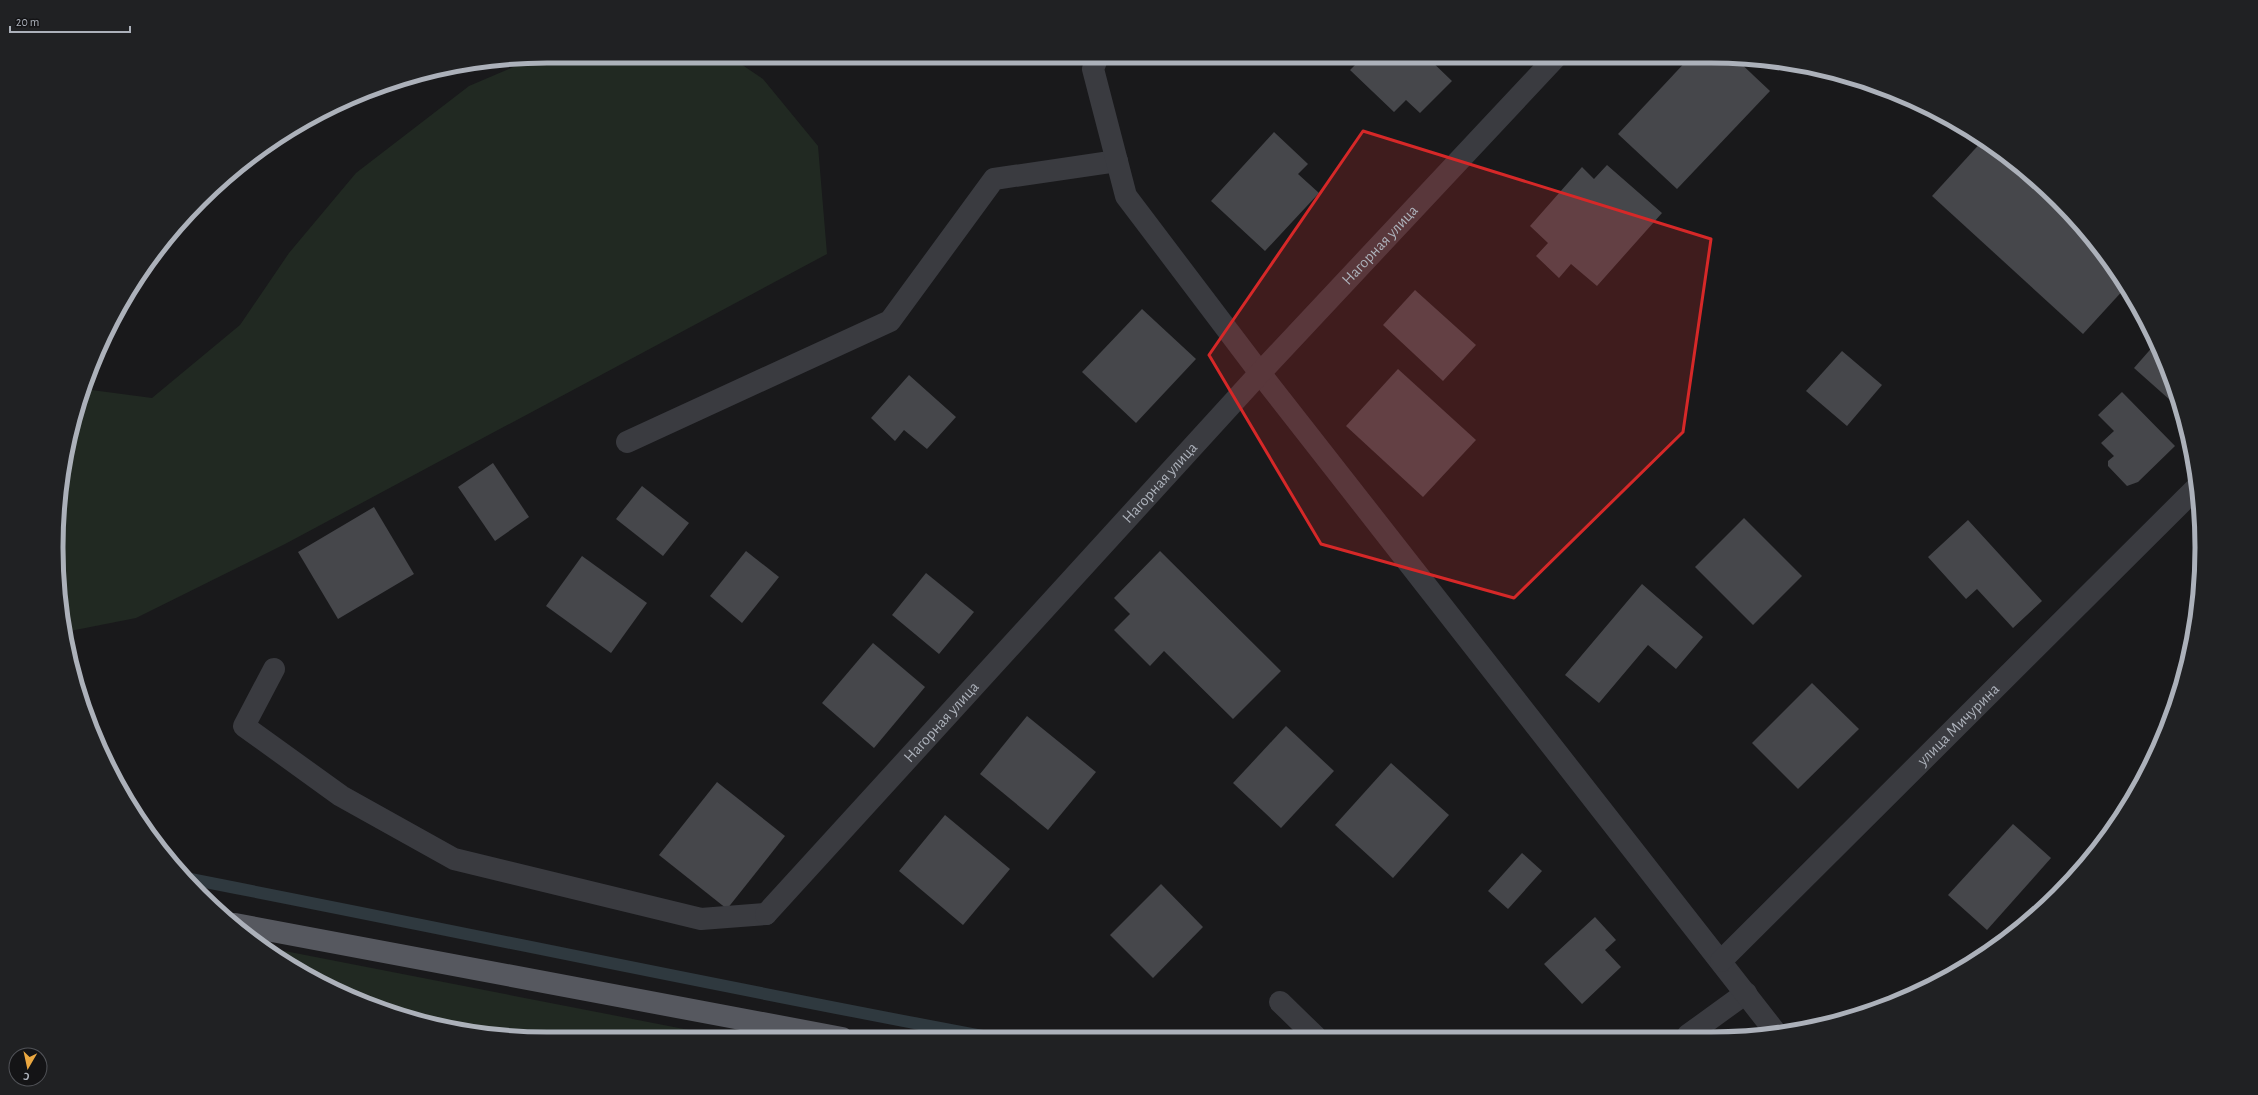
<svg xmlns="http://www.w3.org/2000/svg" width="2258" height="1095" font-family="'Alegreya Sans',sans-serif">
  <rect width="100%" height="100%" fill="#19191b"/>
  <!-- green -->
  <g fill="#212922">
    <path d="M548 56H729L763 79 818 146 827 254 285 544 136 618 65 632 60 612 56 547 65 451 84 389 152 398 240 325 289 253 356 173 469 86 537 57Z"/>
    <path d="M264 947 730 1038 547 1039 451 1030 359 1001 274 956Z"/>
  </g>
  <g fill="none" stroke-linecap="round" stroke-linejoin="round">
    <!-- stream -->
    <path stroke="#2f393f" stroke-width="12" d="M185 878C453 930 720 987 988 1037"/>
  </g>
  <!-- building -->
  <g fill="#46474b">
    <path d="M1364 56H1426L1452 81 1420 113 1406 100 1394 112 1350 70Z"/>
    <path d="M1691 56 1735 58 1770 91 1677 189 1618 134Z"/>
    <path d="M1274 132 1308 164 1298 174 1319 193 1265 251 1211 201Z"/>
    <path d="M1984 139 2058 200 2119 275 2126 287 2083 334 1932 196Z"/>
    <path d="M1607 165 1662 213 1597 286 1571 264 1559 278 1536 256 1548 243 1530 226 1582 167 1594 179Z"/>
    <path d="M1415 290 1476 345 1443 381 1383 325Z"/>
    <path d="M1142 309 1196 359 1136 423 1082 372Z"/>
    <path d="M2156 343 2165 360 2179 408 2134 368Z"/>
    <path d="M1842 351 1882 385 1847 426 1806 391Z"/>
    <path d="M1398 369 1476 440 1423 497 1346 426Z"/>
    <path d="M909 375 956 417 927 449 904 430 895 441 871 418Z"/>
    <path d="M2122 392 2175 446 2138 482 2127 486 2108 466V461L2114 456 2101 443 2114 431 2098 415Z"/>
    <path d="M493 463 529 517 495 541 458 487Z"/>
    <path d="M642 486 689 523 663 556 616 519Z"/>
    <path d="M374 507 414 574 338 619 298 552Z"/>
    <path d="M1744 518 1802 576 1753 625 1695 567Z"/>
    <path d="M1968 520 2042 601 2013 628 1977 589 1966 599 1928 557Z"/>
    <path d="M746 551 779 577 742 623 710 596Z"/>
    <path d="M1160 551 1281 671 1233 719 1164 651 1150 666 1114 630 1130 614 1114 598Z"/>
    <path d="M582 556 647 603 611 653 546 606Z"/>
    <path d="M926 573 974 612 939 654 892 615Z"/>
    <path d="M1642 584 1703 637 1676 669 1648 645 1599 703 1565 675Z"/>
    <path d="M873 643 925 687 874 748 822 703Z"/>
    <path d="M1812 683 1859 729 1798 789 1752 743Z"/>
    <path d="M1027 716 1096 772 1048 830 980 774Z"/>
    <path d="M1286 726 1334 771 1281 828 1233 783Z"/>
    <path d="M1391 763 1449 815 1393 878 1335 825Z"/>
    <path d="M717 782 785 836 727 909 659 855Z"/>
    <path d="M945 815 1010 869 963 925 899 871Z"/>
    <path d="M2013 824 2051 858 1987 930 1948 895Z"/>
    <path d="M1522 853 1542 871 1508 909 1488 891Z"/>
    <path d="M1161 884 1203 927 1153 978 1110 935Z"/>
    <path d="M1595 917 1616 940 1605 950 1621 967 1582 1004 1544 964Z"/>
  </g>
  <g fill="none" stroke-linecap="round" stroke-linejoin="round">
    <!-- lane -->
    <g stroke="#3a3b40" stroke-width="22">
      <path d="M627 442 890 321 994 179 1117 161"/>
      <path d="M274 669 244 726 341 796 454 859 701 919 766 914"/>
      <path d="M1280 1002 1315 1036"/>
      <path d="M1688 1035 1746 993"/>
    </g>
    <!-- street -->
    <g stroke="#3a3b40" stroke-width="22">
      <path d="M1098 56 1093 69 1126 196 1260 373 1777 1034"/>
      <path id="s1" d="M766 914 1260 373 1557 56"/>
      <path id="s2" d="M1721 961 2196 488"/>
    </g>
    <!-- primary -->
    <path stroke="#56585f" stroke-width="22" d="M235 924 842 1038"/>
  </g>
  <!-- marked area -->
  <path fill="#d62828" fill-opacity="0.2" stroke="#d62828" stroke-width="3" stroke-linejoin="round" d="M1363 131 1711 239 1683 432 1514 598 1321 544 1209 355Z"/>
  <g text-anchor="middle" dominant-baseline="central" stroke-width="3" stroke-linejoin="round" paint-order="stroke">
    <!-- street labels -->
    <g font-size="16" fill="#acb1ba" stroke="#141416">
      <text stroke="none"><textPath href="#s1" startOffset="908">Нагорная улица</textPath></text>
      <text stroke="none"><textPath href="#s1" startOffset="584">Нагорная улица</textPath></text>
      <text stroke="none"><textPath href="#s1" startOffset="260">Нагорная улица</textPath></text>
      <text stroke="none"><textPath href="#s2" startOffset="335">улица Мичурина</textPath></text>
    </g>
  </g>
  <!-- crop -->
  <path d="M0 0H2258V1095H0ZM547 63H1711A484 484 0 0 1 2195 547V548A484 484 0 0 1 1711 1032H547A484 484 0 0 1 63 548V547A484 484 0 0 1 547 63Z" fill="#202123" fill-rule="evenodd"/>
  <path fill="none" stroke="#acb1ba" stroke-width="5" d="M547 63H1711A484 484 0 0 1 2195 547V548A484 484 0 0 1 1711 1032H547A484 484 0 0 1 63 548V547A484 484 0 0 1 547 63Z"/>
  <!-- north arrow -->
  <g transform="translate(28 1067) rotate(189)"><circle r="19" fill="#141416" stroke="#515358"/>
  <path d="M0-3L7 15L0 10L-7 15Z" fill="#eba841"/>
  <text y="-6" font-size="11" font-weight="bold" text-anchor="middle" fill="#acb1ba">С</text>
  </g>
  <!-- scale -->
  <path d="M10 26v6h120v-6" fill="none" stroke="#acb1ba" stroke-width="2"/>
  <text x="16" y="26" font-size="12" fill="#acb1ba" stroke="#141416" stroke-width="3" paint-order="stroke">20 m</text>
</svg>
